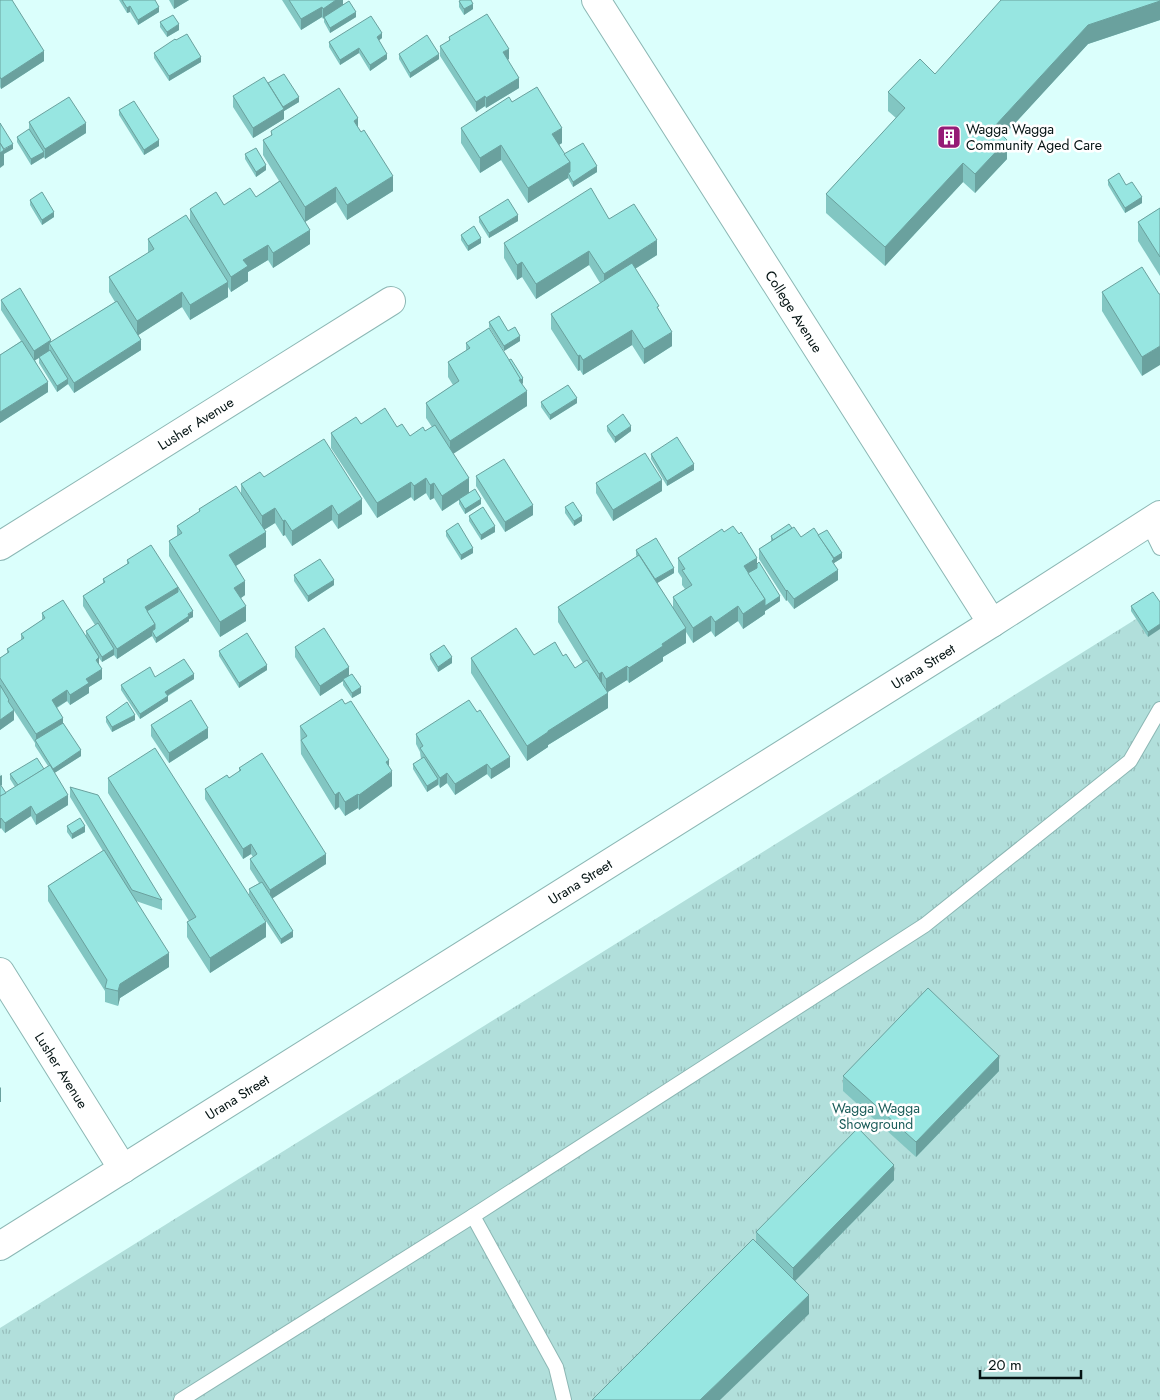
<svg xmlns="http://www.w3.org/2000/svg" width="1160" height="1400" font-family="Jost,sans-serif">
  <defs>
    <pattern id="park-tufts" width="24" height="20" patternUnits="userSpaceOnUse" patternTransform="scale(1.25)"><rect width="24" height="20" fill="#b1dfdb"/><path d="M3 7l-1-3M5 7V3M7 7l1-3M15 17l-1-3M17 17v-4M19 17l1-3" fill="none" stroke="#97bebb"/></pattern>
  </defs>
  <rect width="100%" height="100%" fill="#dbfffc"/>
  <!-- park -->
  <path fill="url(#park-tufts)" d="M1160 604V1400H0V1328Z"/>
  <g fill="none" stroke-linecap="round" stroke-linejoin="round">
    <!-- lane casing -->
    <g stroke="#8cb7b4" stroke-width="16">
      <g id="lane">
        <path d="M1148 523 1160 548"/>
        <path d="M473 1216 556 1367 564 1400"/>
        <path d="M181 1400 473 1216 925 925 1130 761 1160 709"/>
      </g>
    </g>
    <!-- street casing -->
    <g stroke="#8cb7b4" stroke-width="30">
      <g id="street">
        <path id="s1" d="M596 0 992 623"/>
        <path id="s2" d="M0 546 391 301"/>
        <path id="s3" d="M0 972 123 1169"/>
      </g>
    </g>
    <!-- secondary casing -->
    <g stroke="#8cb7b4" stroke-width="30">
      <g id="secondary">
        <path id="s4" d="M0 1246 992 623 1160 515"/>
      </g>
    </g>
    <!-- lane -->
    <use href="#lane" stroke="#fff" stroke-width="14"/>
    <!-- street -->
    <use href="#street" stroke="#fff" stroke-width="28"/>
    <!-- secondary -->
    <use href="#secondary" stroke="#fff" stroke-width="28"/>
  </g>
  <!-- wall -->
  <g fill="#82c6c2">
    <path d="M0 0 44 61 1 89 0 87Z"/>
    <path d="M119 0H155L159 12 138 25 130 12 127 13Z"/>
    <path d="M169 0H189L174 9Z"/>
    <path d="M282 0H343V5L356 17 330 33 324 22V18L323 19 322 17 301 30Z"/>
    <path d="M1160 0V20L1088 44 1003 136 1007 159 975 193 963 182 885 266 826 213V194L896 118 888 111V92L935 74Z"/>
    <path d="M459 1 473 9 464 15 459 7Z"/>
    <path d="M160 22 179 30 167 37 160 27Z"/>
    <path d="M449 37 509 59 507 60 519 88 486 108 485 106 476 112 440 56V46L449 41Z"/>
    <path d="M382 38 379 40 387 59 370 71 359 53 340 65 329 47V42Z"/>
    <path d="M176 40 201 62 169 81 154 58V53Z"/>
    <path d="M399 54 439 59 410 78 399 59Z"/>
    <path d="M268 83 299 102 284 111V119L253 138 233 107V96Z"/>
    <path d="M512 102 562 143 559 145 564 154 597 172 573 187 568 178 528 203 501 160 480 173 461 143V128Z"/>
    <path d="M119 110 159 146 144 155 119 115Z"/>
    <path d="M29 122 86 133 45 159 44 157 31 165 17 142V137L29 130Z"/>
    <path d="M358 128 393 191 347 220 336 202 305 222 310 244 273 268 268 260 248 272V281L231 292 228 287V297L190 320 182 307 138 335 141 350 74 393 68 384 57 392 39 363V358L35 360 48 392 0 423V355L21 341 1 310V300L51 342 115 302 109 292V277L148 253V239L190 221V209L224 205 256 197 279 181 263 155V140L271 136V131Z"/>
    <path d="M245 154 266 170 256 177 245 159Z"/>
    <path d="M1108 180 1126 185 1142 203 1125 213 1108 185Z"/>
    <path d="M30 200 54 217 42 225 30 205Z"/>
    <path d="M1160 208V276L1138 241V222Z"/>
    <path d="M479 217 518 221 489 238 479 222Z"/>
    <path d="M609 219 657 255 635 269 659 310 672 346 644 364 632 345 583 375 580 370 578 371 551 329V314L600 283 589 265 536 299 522 277 517 280 504 258V243Z"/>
    <path d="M461 235 481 243 468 251 461 240Z"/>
    <path d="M1102 292 1159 294 1142 376 1102 311Z"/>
    <path d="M489 322 520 341 504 351 489 327Z"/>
    <path d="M466 343 523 383 522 384 527 406 453 453 469 492 481 504 465 514 459 504V500L442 511 434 498 430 500 426 493 414 501 411 497 377 518 331 448V433L361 424 397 427 410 436 425 431 432 427 426 418V403L453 385 448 377V362L466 351Z"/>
    <path d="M541 402 577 403 550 420 541 407Z"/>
    <path d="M607 426 631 431 615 443 607 431Z"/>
    <path d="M651 454 694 470 667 486 651 459Z"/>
    <path d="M476 476 533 515 505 532 476 486Z"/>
    <path d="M264 477 362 514 338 529 332 520 292 546 285 535 283 536 275 523 264 530 266 547 236 566 245 595 241 598 246 621 220 637 169 556V541L177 536V526L199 512V509L241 494V484Z"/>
    <path d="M596 483 662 491 613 521 596 493Z"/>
    <path d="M565 507 582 521 574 526 565 513Z"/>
    <path d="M469 516 495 532 481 540 469 521Z"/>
    <path d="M792 528 801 537 818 535 842 558 834 563 838 580 794 609 787 600 786 601 759 559V549L771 541V536Z"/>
    <path d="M446 531 473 553 461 560 446 536Z"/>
    <path d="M724 532 757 564 780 601 765 611V614L743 629 738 621 715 637 711 631 693 643 686 632V643L663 657V661L629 683 627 680 608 692V708L548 745V747L527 761 471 673V658L563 656 575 668 583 663 558 622V607L637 557 636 555V550L674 573 657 583 673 608V597L685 589 682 585V578L678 572V558Z"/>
    <path d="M127 560 193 617 189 619V621L156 643 152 636 117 659 114 655 102 662 99 658V665L102 679 89 687V693L70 705 67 701 57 708 63 723 81 756 54 773 68 805 36 825 31 816 5 833 1 828 0 772 1 786 6 793 15 787 10 779V774L44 769 48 766 35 746V743L9 703 14 720 0 730V658L7 653V649L21 640V634L42 620V613L86 636V631L95 625 83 606V596L103 583V579L127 564Z"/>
    <path d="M294 575 334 585 308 602 294 581Z"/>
    <path d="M1160 602 1148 637 1131 611V606Z"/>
    <path d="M295 647 349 676 361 693 352 698 343 685V681L320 696 295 657Z"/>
    <path d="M219 651 267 670 239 688 219 656Z"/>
    <path d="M430 654 452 663 438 672 430 659Z"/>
    <path d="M155 677 194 679 168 696V701L140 719 121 690V685Z"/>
    <path d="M106 717 135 720 112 732 106 722Z"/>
    <path d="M151 725 208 738 169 763 151 736Z"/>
    <path d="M300 726 389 766 392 786 359 810 358 808 345 816 339 807 335 810 301 754Z"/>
    <path d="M416 734 510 767 491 779 487 774 455 795 447 783 440 788 438 784 427 792 413 769V764L421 759 420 752 416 744Z"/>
    <path d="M239 768 326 864 272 898 293 937 281 944 249 895V889L259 883 250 869V859L253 857 251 854 243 859 205 799V789L229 778 239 772Z"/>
    <path d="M108 778 266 937 210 973 187 937V922L189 921 108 793Z"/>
    <path d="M70 787 162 900V910L136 901 169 967 120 998 118 1006 105 1002V991L48 901V886L103 851 70 797Z"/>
    <path d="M67 826 85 832 72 839 67 832Z"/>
    <path d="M999 1071 916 1157 843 1091V1076Z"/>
    <path d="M894 1180 795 1281 809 1314 756 1242V1232Z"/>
  </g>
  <!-- shaded-wall -->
  <g fill="#6aa19e">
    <path d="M174 0H189L174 9Z"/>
    <path d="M336 0H343V6L324 17 323 19V9Z"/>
    <path d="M1160 1V20L1088 44 994 146V127L1088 25Z"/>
    <path d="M473 4V9L464 15V9Z"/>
    <path d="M130 6V12L127 13V8Z"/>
    <path d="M159 7V12L138 25V20Z"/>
    <path d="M322 7V17L301 30V19Z"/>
    <path d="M356 12V17L330 33V28Z"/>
    <path d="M179 24V30L167 37V32Z"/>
    <path d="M382 33V38L377 42V37Z"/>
    <path d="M359 48V53L340 65V60Z"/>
    <path d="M509 49V59L503 63V52Z"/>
    <path d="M44 51V61L1 89V79Z"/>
    <path d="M387 54V59L370 71V65Z"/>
    <path d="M439 54V59L410 78V73Z"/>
    <path d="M201 57V62L169 81V76Z"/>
    <path d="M519 78V88L486 108V98Z"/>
    <path d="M485 96V106L476 112V102Z"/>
    <path d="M299 97V102L284 111V119L253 138V128L280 108Z"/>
    <path d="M358 118V133L354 121Z"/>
    <path d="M86 123V133L45 159V149Z"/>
    <path d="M562 128V143L552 149V134Z"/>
    <path d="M159 140V146L144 155V150Z"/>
    <path d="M1007 140V159L975 193V174Z"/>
    <path d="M13 144V149L4 154V165L0 168V152Z"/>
    <path d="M501 145V160L480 173V158Z"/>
    <path d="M44 152V157L31 165V159Z"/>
    <path d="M570 162V176L568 173V178L528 203V188Z"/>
    <path d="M963 163V182L885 266V247Z"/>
    <path d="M266 165V170L256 177V172Z"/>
    <path d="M597 166V172L573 187V182Z"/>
    <path d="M393 176V191L347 220V205Z"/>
    <path d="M336 187V202L305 222V207Z"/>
    <path d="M1142 197V203L1125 213V208Z"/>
    <path d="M54 212V217L42 225V220Z"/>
    <path d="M518 215V221L489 238V233Z"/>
    <path d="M310 230V244L273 268V253Z"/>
    <path d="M481 238V243L468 251V246Z"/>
    <path d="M657 240V255L604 288V274Z"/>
    <path d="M268 245V260L248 272V281L231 292V277L243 260Z"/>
    <path d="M589 251V265L536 299V284Z"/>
    <path d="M522 262V277L517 280V265Z"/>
    <path d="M228 282V297L190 320V305Z"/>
    <path d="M182 292V307L137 336V321Z"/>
    <path d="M632 330V345L583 375V360Z"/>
    <path d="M672 332V346L644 364V349Z"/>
    <path d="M520 336V341L504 351V346Z"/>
    <path d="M51 340V346L49 343V351L34 361V351Z"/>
    <path d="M141 340V350L74 393V383Z"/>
    <path d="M1160 346V365L1142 376V357Z"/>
    <path d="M580 355V370L578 371V356Z"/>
    <path d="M523 378V383L521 385 519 380Z"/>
    <path d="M68 379V384L57 392V386Z"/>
    <path d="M48 382V392L0 423V412Z"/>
    <path d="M527 391V406L450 456V441Z"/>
    <path d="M577 398V403L550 420V415Z"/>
    <path d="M631 426V431L615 443V437Z"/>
    <path d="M694 464V470L667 486V481Z"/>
    <path d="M426 478V493L414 501V486Z"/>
    <path d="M469 478V493L442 511V496Z"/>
    <path d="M662 480V491L613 521V510Z"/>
    <path d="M411 482V497L377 518V503Z"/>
    <path d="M434 483V498L430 500V485Z"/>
    <path d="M362 499V514L338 529V515Z"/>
    <path d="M481 499V504L465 514V509Z"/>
    <path d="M332 505V520L292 546V531Z"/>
    <path d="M533 505V515L505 532V522Z"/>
    <path d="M275 508V523L262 531V516Z"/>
    <path d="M582 516V521L574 526V521Z"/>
    <path d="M285 520V535L283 536V521Z"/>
    <path d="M495 526V532L481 540V535Z"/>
    <path d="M266 532V547L229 570V555Z"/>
    <path d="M473 548V553L461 560V555Z"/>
    <path d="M842 553V558L834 563V569L831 559Z"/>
    <path d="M757 558V573L746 579 744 566Z"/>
    <path d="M674 568V573L654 585V580Z"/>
    <path d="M838 570V580L794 609V599Z"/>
    <path d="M334 580V585L308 602V596Z"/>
    <path d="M245 581V595L234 603V588Z"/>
    <path d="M178 587V597L145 612V607Z"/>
    <path d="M787 590V600L786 601V591Z"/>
    <path d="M780 596V601L765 611V614L743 629V614L765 599Z"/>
    <path d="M246 606V621L220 637V622Z"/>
    <path d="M738 606V621L715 637V622Z"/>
    <path d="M193 611V617L189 619V621L156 643V638Z"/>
    <path d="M711 616V631L693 643V628Z"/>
    <path d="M155 624V634L152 631V636L117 659V649Z"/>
    <path d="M1160 624V629L1148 637V632Z"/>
    <path d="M686 628V643L663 657V661L629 683V668L662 644Z"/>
    <path d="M114 649V655L102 662V657Z"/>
    <path d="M99 657V667L96 660Z"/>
    <path d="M452 657V663L438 672V667Z"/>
    <path d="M267 665V670L239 688V683Z"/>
    <path d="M627 666V680L606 693V679Z"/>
    <path d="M349 667V677L343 679V681L320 696V686Z"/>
    <path d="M102 669V679L89 687V693L70 705V695L86 679Z"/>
    <path d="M602 672V687L599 689V674Z"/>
    <path d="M194 674V679L165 697V692Z"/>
    <path d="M361 687V693L352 698V693Z"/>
    <path d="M67 690V701L52 710V700Z"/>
    <path d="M608 693V708L548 745V747L527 761V746L548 731Z"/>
    <path d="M168 696V701L140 719V714Z"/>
    <path d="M14 710V720L0 730V720Z"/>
    <path d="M135 715V720L112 732V727Z"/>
    <path d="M63 718V728L36 742V734Z"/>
    <path d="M208 728V738L169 763V753Z"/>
    <path d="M81 750V756L53 774V769Z"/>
    <path d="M510 757V767L491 779V769Z"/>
    <path d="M389 760V774L392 771V786L359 810V795L386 762Z"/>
    <path d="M487 764V774L455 795V784Z"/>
    <path d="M447 773V783L440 788V778Z"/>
    <path d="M2 775V785L0 786V776Z"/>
    <path d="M438 779V785L427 792V786Z"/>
    <path d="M339 792V807L335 810V795Z"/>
    <path d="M358 794V808L345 816V802Z"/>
    <path d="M68 795V805L36 825V815Z"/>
    <path d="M31 806V816L5 833V823Z"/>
    <path d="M1 818V828L0 829V819Z"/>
    <path d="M85 826V832L72 839V834Z"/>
    <path d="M251 844V854L243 859V849Z"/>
    <path d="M326 854V864L270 900V890Z"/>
    <path d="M266 922V937L210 973V958Z"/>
    <path d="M293 931V937L281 944V939Z"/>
    <path d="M169 953V967L120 998 118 1006V991L120 984Z"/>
    <path d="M999 1056V1071L916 1157V1142Z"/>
    <path d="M1 1087V1102H0V1088Z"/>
    <path d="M894 1165V1180L793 1283V1268Z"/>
    <path d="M809 1295V1314L720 1400H700Z"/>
  </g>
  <!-- building -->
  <g fill="#97e6e1" stroke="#6aa19e">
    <path d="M0 0H12L44 51 1 79 0 77Z"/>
    <path d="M122 0H155L159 7 138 20 130 6 127 8Z"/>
    <path d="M289 0H336L323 9 322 7 301 19Z"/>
    <path d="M461 0H471L473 4 464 9 459 1Z"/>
    <path d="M1001 0H1160V1L1088 25 994 127 1007 140 975 174 963 163 885 247 826 194 905 108 888 92 920 59 935 74Z"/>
    <path d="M349 1 356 12 330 28 324 17Z"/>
    <path d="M487 14 509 49 503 52 519 78 486 98 485 96 476 102 440 46 450 40 449 37Z"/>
    <path d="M173 15 179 24 167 32 160 22Z"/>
    <path d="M371 16 382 33 377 37 387 54 370 65 359 48 340 60 329 42Z"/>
    <path d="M187 34 201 57 169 76 154 53 175 39 176 40Z"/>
    <path d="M427 35 439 54 410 73 399 54Z"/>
    <path d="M284 74 299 97 283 107 268 83Z"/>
    <path d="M264 77 284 109 253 128 233 96Z"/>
    <path d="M537 87 562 128 552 134 570 162 528 188 501 145 480 158 461 128 509 97 512 102Z"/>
    <path d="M339 88 358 118 354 121 361 132 364 130 393 176 347 205 336 187 305 207 263 140 272 135 271 131Z"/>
    <path d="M69 97 86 123 45 149 29 122Z"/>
    <path d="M134 101 159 140 144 150 119 110Z"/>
    <path d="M0 123 13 144 4 149 0 143Z"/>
    <path d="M29 129 44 152 31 159 17 137Z"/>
    <path d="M0 143 4 150 0 153Z"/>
    <path d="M583 143 597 166 573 182 568 173 570 172V162L564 154Z"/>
    <path d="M256 148 266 165 256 172 245 154Z"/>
    <path d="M1119 173 1126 185 1132 182 1142 197 1125 208 1108 180Z"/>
    <path d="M280 181 310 230 273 253 268 245 243 260 248 266 231 277 190 209 216 192 224 205 250 188 256 197Z"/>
    <path d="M591 188 609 219 634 204 657 240 604 274 589 251 536 284 522 262 517 265 504 243Z"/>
    <path d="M42 192 54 212 42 220 30 200Z"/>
    <path d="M508 199 518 215 489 233 479 217Z"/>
    <path d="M1160 208V257L1138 222Z"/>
    <path d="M186 215 228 282 190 305 182 292 137 321 109 277 154 249 148 239Z"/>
    <path d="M474 226 481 238 468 246 461 235Z"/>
    <path d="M632 263 659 306 657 307 672 332 644 349 632 330 583 360 580 355 578 356 551 314Z"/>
    <path d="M1142 267 1159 294H1160V346L1142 357 1102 292Z"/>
    <path d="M20 288 51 340 34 351 1 300Z"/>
    <path d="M117 301 141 340 74 383 49 343Z"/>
    <path d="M499 316 508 331 515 327 520 336 504 346 489 322Z"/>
    <path d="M489 328 521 379 519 380 527 391 450 441 426 403 459 381 448 362 470 348 466 343Z"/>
    <path d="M22 341 48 382 0 412V355Z"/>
    <path d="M50 350 68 379 57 386 39 357Z"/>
    <path d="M511 359 523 378 521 380 509 360Z"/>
    <path d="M568 385 577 398 550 415 541 402Z"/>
    <path d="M385 408 397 427 402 424 410 436 423 427 425 431 435 425 469 478 442 496 434 483 430 485 426 478 414 486 411 482 377 503 331 433 356 417 361 424Z"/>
    <path d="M623 414 631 426 615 437 607 426Z"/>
    <path d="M677 437 694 464 667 481 651 454Z"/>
    <path d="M324 439 362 499 338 515 332 505 292 531 285 520 283 521 275 508 262 516 241 484 260 472 264 477Z"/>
    <path d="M645 453 662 480 613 510 596 483Z"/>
    <path d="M504 459 533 505 505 522 476 476Z"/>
    <path d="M236 486 266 532 229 555 245 581 234 588 246 606 220 622 169 541 182 533 177 526 200 511 199 509Z"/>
    <path d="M475 489 481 499 465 509 459 499Z"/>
    <path d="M573 502 582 516 574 521 565 507Z"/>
    <path d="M483 507 495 526 481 535 469 516Z"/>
    <path d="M458 523 473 548 461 555 446 531Z"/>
    <path d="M789 524 792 528 773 540 771 536Z"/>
    <path d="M733 526 739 534 741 532 757 558 744 566 765 599 743 614 738 606 715 622 711 616 693 628 673 597 692 585 682 570 685 569 678 558 722 529 724 532Z"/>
    <path d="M794 527 801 537 814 528 834 559 832 561 838 570 794 599 787 590 786 591 759 549Z"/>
    <path d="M827 530 842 553 834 558 818 535Z"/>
    <path d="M656 538 674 568 655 579 636 550Z"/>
    <path d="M151 545 178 587 145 607 155 624 117 649 83 596 105 582 103 579 129 563 127 560Z"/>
    <path d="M639 555 686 628 662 644 663 646 629 668 627 666 606 679 602 672 599 674 558 607Z"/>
    <path d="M320 559 334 580 308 596 294 575Z"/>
    <path d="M759 562 780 596 765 606V599L748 573 757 568V564Z"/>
    <path d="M178 587 193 611 188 614 189 616 156 638 152 631 155 629V624L147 611 178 592Z"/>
    <path d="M1153 592 1160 602V624L1148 632 1131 606Z"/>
    <path d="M63 600 99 657 96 660 102 669 86 679 89 683 70 695 67 690 52 700 63 718 36 734 0 678V658L9 652 7 649 24 638 21 634 45 618 42 613Z"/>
    <path d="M98 623 114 649 102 657 86 631Z"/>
    <path d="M324 628 349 667 320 686 295 647Z"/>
    <path d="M516 628 534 655 555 642 563 656 566 654 575 668 587 660 608 693 548 731V732L527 746 471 658Z"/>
    <path d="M247 633 267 665 239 683 219 651Z"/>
    <path d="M444 645 452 657 438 667 430 654Z"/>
    <path d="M184 659 194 674 165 692 168 696 140 714 121 685 150 667 155 677Z"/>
    <path d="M352 674 361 687 352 693 343 679Z"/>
    <path d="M0 685 9 700 8 701 14 710 0 720Z"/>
    <path d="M342 699 345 704 351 701 389 760 386 762 392 771 359 795 358 794 345 802 339 792 335 795 301 740 307 736 300 726Z"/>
    <path d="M191 700 208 728 169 753 151 725Z"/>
    <path d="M469 700 477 712 480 710 510 757 491 769 487 764 455 784 447 773 440 778 420 748 423 746 416 734Z"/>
    <path d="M127 702 135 715 112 727 106 717Z"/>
    <path d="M63 723 81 750 53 769 35 740Z"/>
    <path d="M155 748 266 922 210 958 187 922 196 917 108 778Z"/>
    <path d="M262 753 326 854 270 890 250 859 257 854 251 844 243 849 205 789 227 775 229 778 241 770 239 768Z"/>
    <path d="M424 757 438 779 427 786 413 764Z"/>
    <path d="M37 758 44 769 18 785 10 774Z"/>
    <path d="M50 765 68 795 36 815 31 806 5 823 1 818 0 819V796Z"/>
    <path d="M0 784 6 793 0 796Z"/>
    <path d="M70 787 98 795 162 900 132 890Z"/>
    <path d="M80 818 85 826 72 834 67 826Z"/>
    <path d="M104 850 169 953 120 984 118 991 105 988 107 980 48 886Z"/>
    <path d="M262 882 293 931 281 939 249 889Z"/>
    <path d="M928 988 999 1056 916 1142 843 1076Z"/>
    <path d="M858 1128 894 1165 793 1268 756 1232Z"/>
    <path d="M753 1239 809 1295 700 1400H592Z"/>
  </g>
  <!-- icons -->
  <defs>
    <g id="building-square" transform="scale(1.25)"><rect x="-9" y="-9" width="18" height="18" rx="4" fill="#951b76" stroke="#fff"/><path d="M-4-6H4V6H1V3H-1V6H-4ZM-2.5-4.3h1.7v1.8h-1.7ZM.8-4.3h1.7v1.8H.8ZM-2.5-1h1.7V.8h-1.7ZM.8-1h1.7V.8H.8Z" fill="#fff"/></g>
  </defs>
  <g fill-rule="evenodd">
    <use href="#building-square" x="949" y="137"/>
  </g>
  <g text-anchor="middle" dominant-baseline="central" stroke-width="5" stroke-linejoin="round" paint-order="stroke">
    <!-- poi labels -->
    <g font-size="14" fill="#041313" stroke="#fff" text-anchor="start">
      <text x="966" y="129">Wagga Wagga<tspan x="966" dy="16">Community Aged Care</tspan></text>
    </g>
    <!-- street labels -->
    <g font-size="14" fill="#041313" stroke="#fff">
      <text stroke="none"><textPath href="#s1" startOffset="369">College Avenue</textPath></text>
      <text stroke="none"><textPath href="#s2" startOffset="231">Lusher Avenue</textPath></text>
      <text stroke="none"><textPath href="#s4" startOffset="1090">Urana Street</textPath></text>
      <text stroke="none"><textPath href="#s4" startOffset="685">Urana Street</textPath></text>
      <text stroke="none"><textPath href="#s3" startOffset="116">Lusher Avenue</textPath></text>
      <text stroke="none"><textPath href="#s4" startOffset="280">Urana Street</textPath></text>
    </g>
    <!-- park labels -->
    <g font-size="14" fill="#1a5c59" stroke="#fff">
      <text x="876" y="1108">Wagga Wagga<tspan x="876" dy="16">Showground</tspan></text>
    </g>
  </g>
  <!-- scale -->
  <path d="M980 1370v8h101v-8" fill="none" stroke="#041313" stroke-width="2.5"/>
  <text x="988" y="1370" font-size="15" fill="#041313" stroke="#ffffff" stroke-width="4" paint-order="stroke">20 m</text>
</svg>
